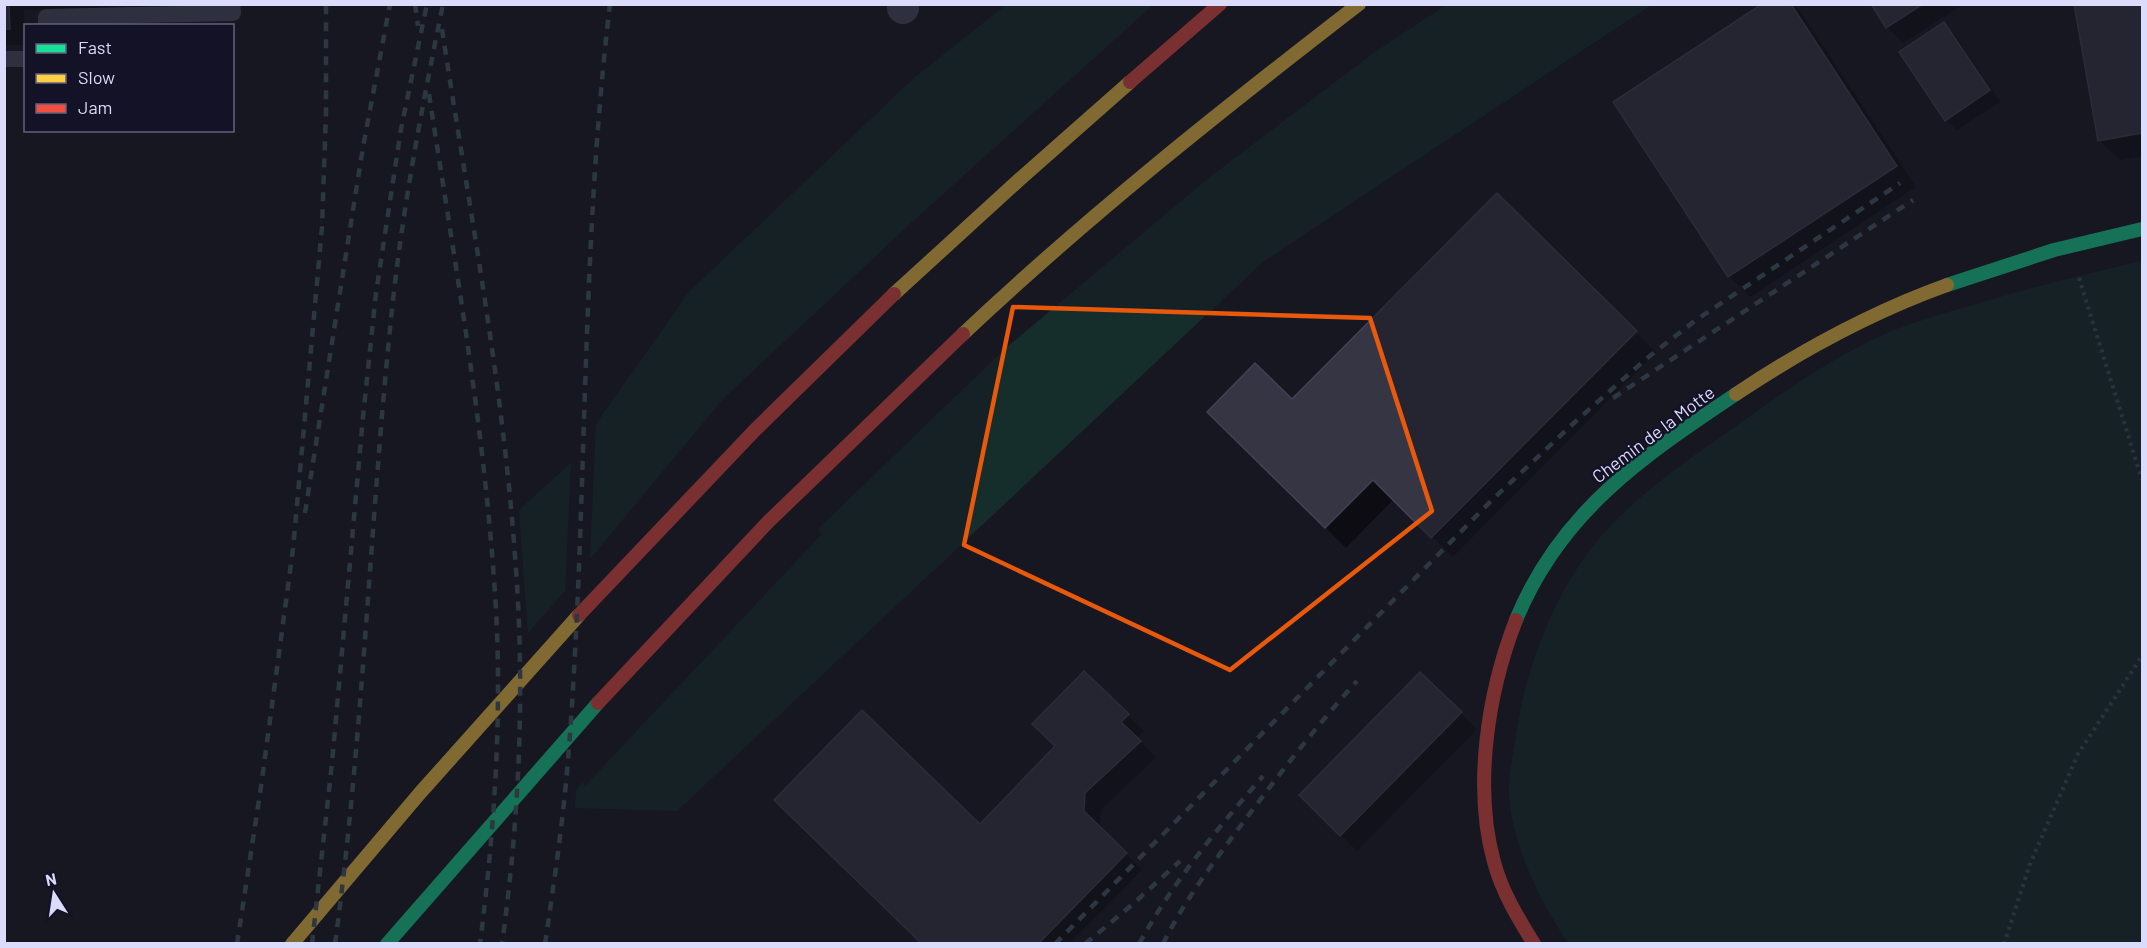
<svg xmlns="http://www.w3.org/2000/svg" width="2147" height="948" font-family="Barlow,sans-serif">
  <rect width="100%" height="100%" fill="#171722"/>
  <!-- green -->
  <g fill="#152d2b">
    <path d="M1448 4 1651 5 1264 261 677 811 575 808 576 790 583 782 585 786 822 534 818 529 1007 347 1210 177 1375 52Z"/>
    <path d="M1006 5H1153L912 222 723 399 590 559 596 424 689 292 914 78Z"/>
    <path d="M2142 261V943H1569C1541 906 1510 839 1509 792 1509 769 1515 746 1518 723 1529 658 1560 581 1605 532 1644 489 1695 455 1742 422 1788 389 1835 356 1887 333 1914 322 1944 313 1973 305 2029 288 2085 274 2142 261Z"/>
    <path d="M571 463 565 591 528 633 519 510Z"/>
  </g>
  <!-- shadow -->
  <g fill="#0007">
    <path d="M4 4H208V5L24 10 25 45H4Z"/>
    <path d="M1765 4H1793L1802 14 1916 187 1750 297 1729 276Z"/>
    <path d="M1872 4H1964L1903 43 1887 27Z"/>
    <path d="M2076 4H2142V156L2120 160 2099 140Z"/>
    <path d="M1944 24 1955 35 2000 102 1957 130 1946 120Z"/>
    <path d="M1497 195 1656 352 1453 557 1394 499 1346 548 1209 412 1292 401Z"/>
    <path d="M1084 673 1144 731 1137 738 1156 757 1101 810 1100 828 1142 870 1069 944H924L980 826 1057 746Z"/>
    <path d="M1420 675 1477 729 1357 851 1301 795Z"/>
  </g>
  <!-- building -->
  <g fill="#353544" stroke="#434255" stroke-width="1.5">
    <path d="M4 4H9L10 29H4Z"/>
    <path d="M1762 4H1791L1897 166 1728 277 1613 102Z"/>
    <path d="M1871 4H1923L1886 28Z"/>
    <path d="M2074 4H2142V133L2098 141Z"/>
    <path d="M1944 22 1990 90 1945 121 1899 52Z"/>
    <path d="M1497 193 1637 331 1431 538 1373 480 1325 528 1207 412 1255 363 1292 399Z"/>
    <path d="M1084 671 1129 714 1121 722 1141 741 1085 793 1084 811 1127 853 1038 944H922L774 800 862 710 980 824 1055 746 1032 724Z"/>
    <path d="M1420 672 1462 712 1340 836 1299 795Z"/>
  </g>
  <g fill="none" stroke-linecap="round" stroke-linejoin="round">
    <!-- path -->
    <g stroke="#46535d" stroke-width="4" stroke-dasharray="3 4.5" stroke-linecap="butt">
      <path d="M2079 278 2142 480"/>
      <path d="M2004 944 2030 864 2078 754 2142 656"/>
    </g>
    <!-- lane -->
    <g stroke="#4d4f63" stroke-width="16">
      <path d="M46 26V17L233 13 232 4"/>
      <path d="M4 59H26"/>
    </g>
    <!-- street -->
    <path stroke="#4d4f63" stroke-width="32" d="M903 4V8"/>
    <!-- fast -->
    <g stroke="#16e098" stroke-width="14">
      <path d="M1947 285 2054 250 2142 229"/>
      <path d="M1516 620C1560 512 1642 457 1736 394"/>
      <path d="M387 944 598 703"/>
    </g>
    <!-- slow -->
    <g stroke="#ffcf43" stroke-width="14">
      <path d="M894 294 1020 179 1130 82"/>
      <path d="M963 334C1088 216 1223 109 1359 4"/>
      <path d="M1736 394C1802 350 1872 312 1947 285"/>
      <path d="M292 944 420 793 579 615"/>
    </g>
    <!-- jam -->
    <g stroke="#f24e42" stroke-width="14">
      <path d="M1130 82 1220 4"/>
      <path d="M579 615 755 430 894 294"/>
      <path d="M1516 620C1488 692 1473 786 1494 862 1502 892 1518 918 1534 944"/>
      <path d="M598 703 768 522 963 334"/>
    </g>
    <!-- rail -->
    <g stroke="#455d68" stroke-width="4.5" stroke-dasharray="9 8" stroke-linecap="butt">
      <path d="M415 4 418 26"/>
      <path d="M442 29C469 208 504 388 516 570 525 695 519 820 502 944"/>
      <path d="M429 94C455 265 486 436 496 610 502 721 494 833 480 944"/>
      <path d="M1613 398 1913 200"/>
      <path d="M305 513 363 147 390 4"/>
      <path d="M237 944 261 787 293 549 322 227 326 112V4"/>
      <path d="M312 944 332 763 363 417 376 293 401 129 427 4"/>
      <path d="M335 944C364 730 370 514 393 300 404 200 423 102 443 4"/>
      <path d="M545 944C554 883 563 822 568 760 588 509 580 255 610 4"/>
      <path d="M1055 944 1492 500 1576 421 1646 359 1696 320 1900 183"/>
      <path d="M1085 944 1133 904 1180 861"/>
      <path d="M1139 944C1173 882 1217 829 1263 776"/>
      <path d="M1163 944C1182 905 1208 870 1233 836 1273 782 1313 730 1357 681"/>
    </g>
  </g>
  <!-- marked area -->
  <path d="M0 0H2147V948H0ZM1013 307 1370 318 1432 511 1230 670 964 545Z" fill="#171722" fill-opacity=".55" fill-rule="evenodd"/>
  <path fill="none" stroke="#e8590c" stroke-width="4.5" stroke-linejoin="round" d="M1013 307 1370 318 1432 511 1230 670 964 545Z"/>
  <g text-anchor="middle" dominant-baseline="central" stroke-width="4.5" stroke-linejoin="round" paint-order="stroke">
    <!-- street labels -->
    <g font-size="18" fill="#dbdbfc" stroke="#131227">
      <text transform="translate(1653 434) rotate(-37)">Chemin de la Motte</text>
    </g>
  </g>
  <!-- border -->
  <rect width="2147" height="948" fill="none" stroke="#dbdbfc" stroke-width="12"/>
  <!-- legend -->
  <rect x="24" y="24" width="210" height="108" fill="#131227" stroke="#63627c" stroke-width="1.5"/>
  <rect x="36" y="44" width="30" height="9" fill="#16e098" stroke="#63627c" stroke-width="1.5"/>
  <text x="78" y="54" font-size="18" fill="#dbdbfc">Fast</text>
  <rect x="36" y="74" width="30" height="9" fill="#ffcf43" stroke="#63627c" stroke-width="1.5"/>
  <text x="78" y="84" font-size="18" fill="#dbdbfc">Slow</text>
  <rect x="36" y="104" width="30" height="9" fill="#f24e42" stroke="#63627c" stroke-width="1.5"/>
  <text x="78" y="114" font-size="18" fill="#dbdbfc">Jam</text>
  <!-- north arrow -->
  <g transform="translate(54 894) rotate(348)" stroke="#131227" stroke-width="4.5" paint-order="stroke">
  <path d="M0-4.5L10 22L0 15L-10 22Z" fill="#dbdbfc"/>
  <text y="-9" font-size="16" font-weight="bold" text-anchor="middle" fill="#dbdbfc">N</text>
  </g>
</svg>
